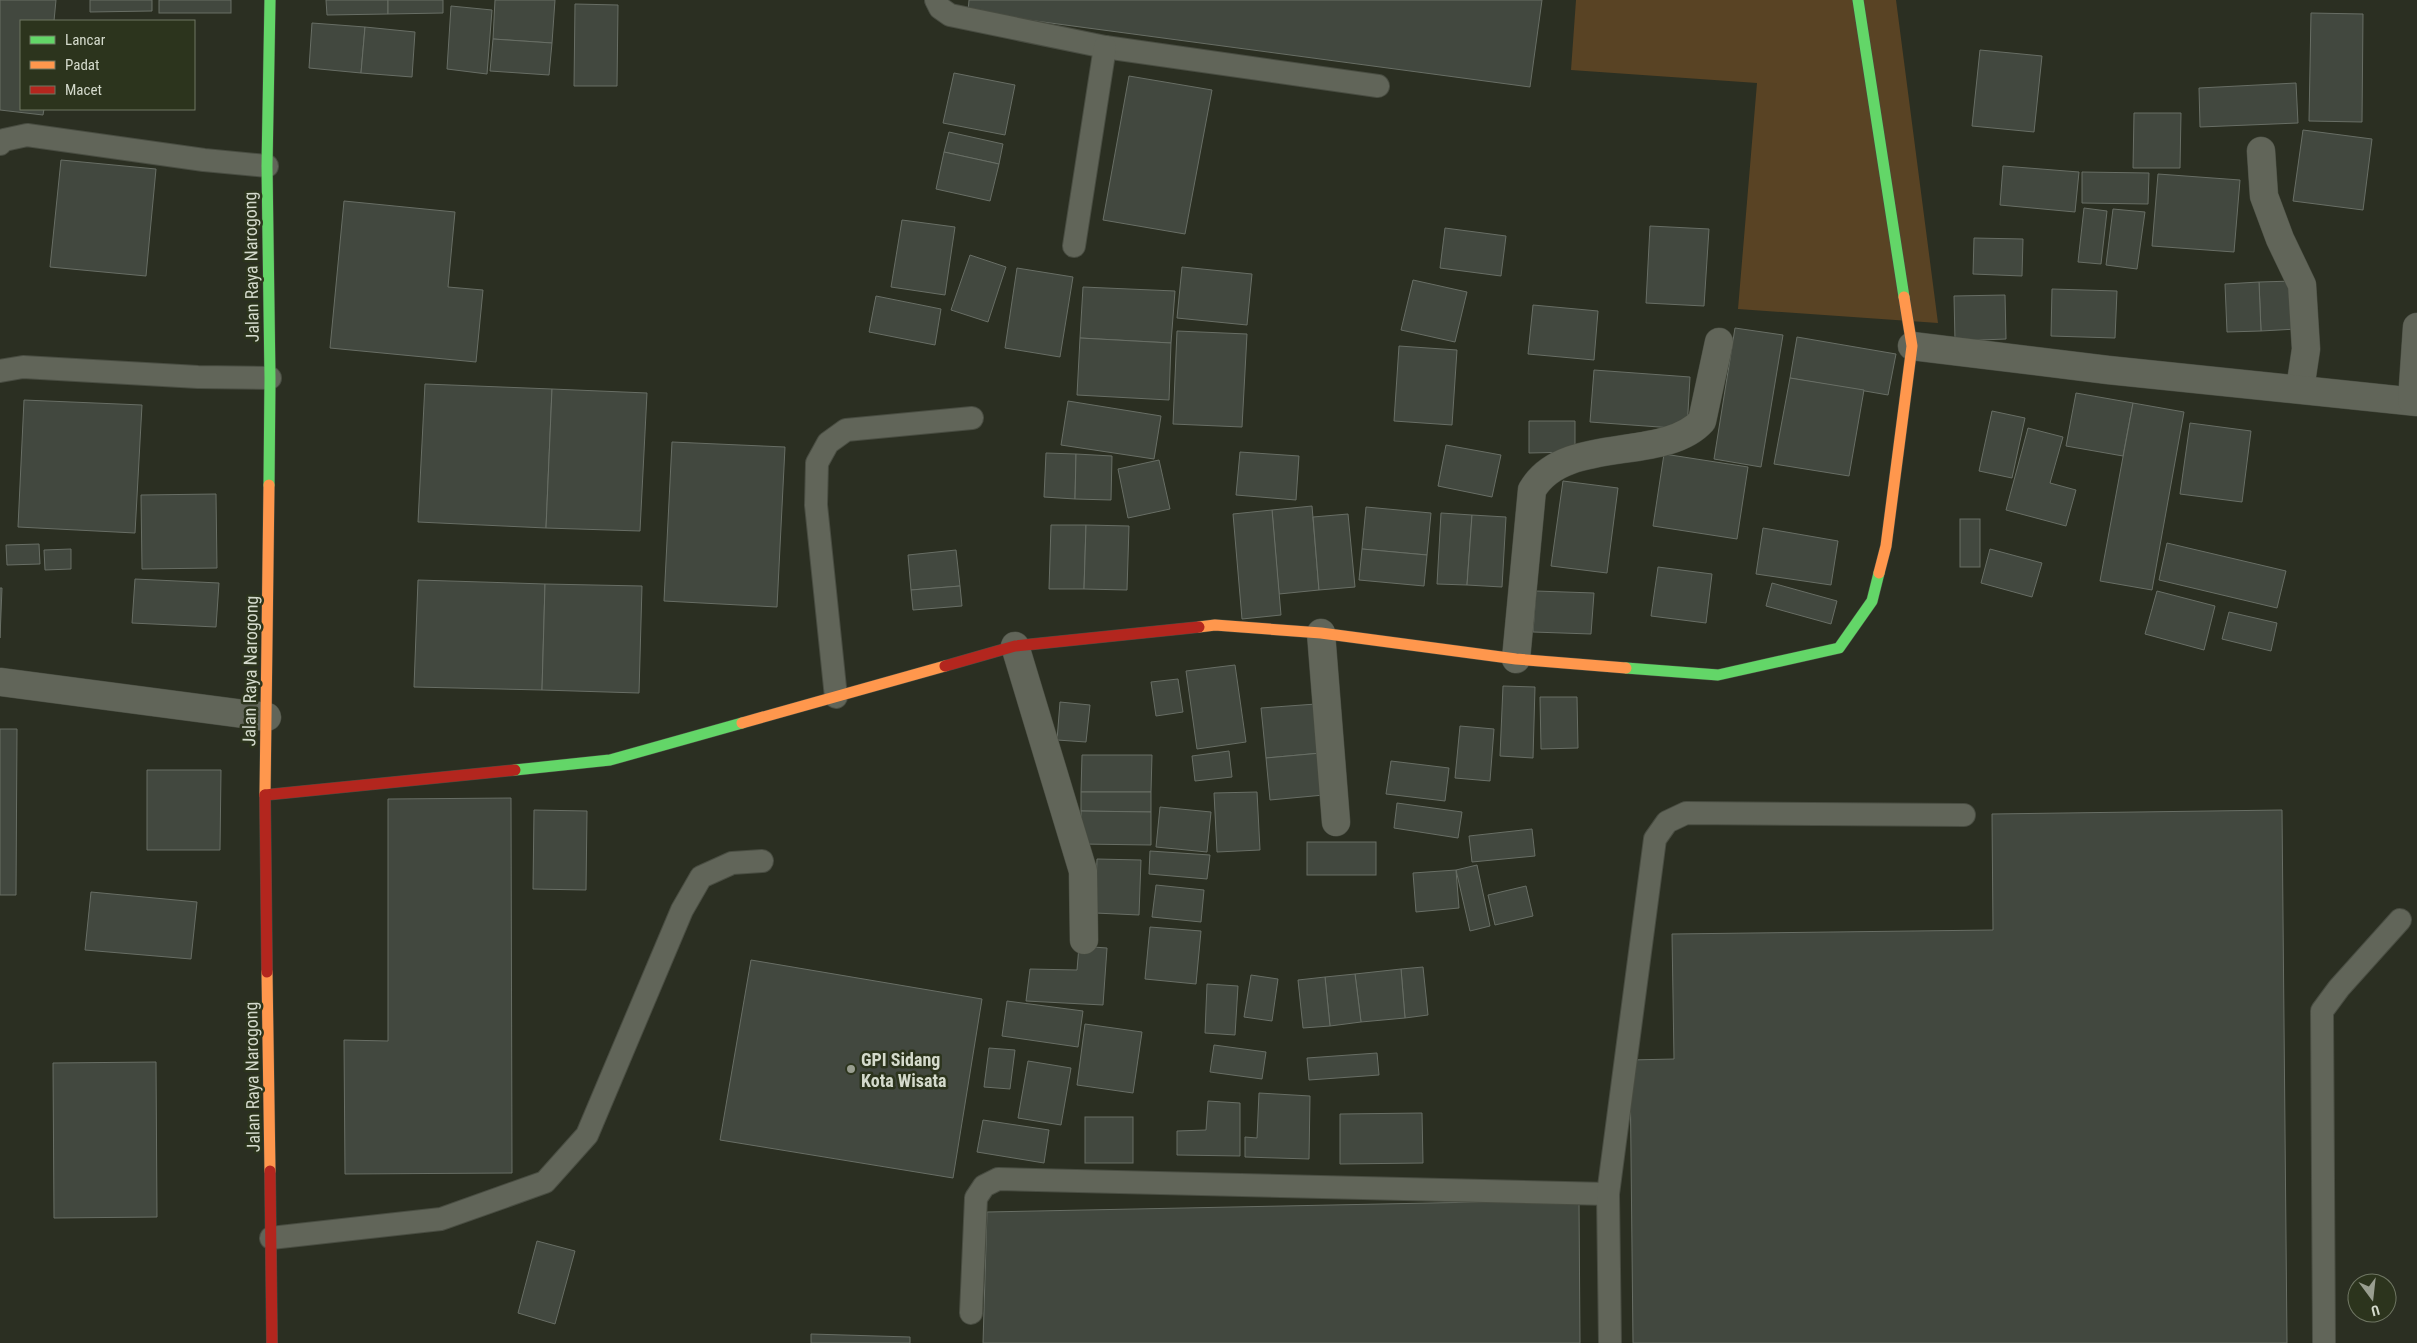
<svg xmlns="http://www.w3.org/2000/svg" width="2417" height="1343" font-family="'Roboto Condensed',sans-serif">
  <rect width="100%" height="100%" fill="#2b2f22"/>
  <!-- green -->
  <path fill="#594324" d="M1576 0H1896L1938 323 1738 309 1757 83 1571 70Z"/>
  <!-- building -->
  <g fill="#42483f" stroke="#686e65">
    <path d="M0 0H56L54 21H21V109H44L43 115 0 110Z"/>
    <path d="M90 0H152V11L90 12Z"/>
    <rect x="159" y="0" width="72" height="13"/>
    <path d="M326 0H388V14L327 15Z"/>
    <path d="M388 0H443V13L388 14Z"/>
    <path d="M495 0H555L552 43 493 39Z"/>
    <path d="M969 0H1542L1530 87 968 12Z"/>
    <path d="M575 4 618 5 617 86H574Z"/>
    <path d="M451 6 492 10 487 74 447 69Z"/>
    <path d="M2311 13 2363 14 2362 122 2309 121Z"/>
    <path d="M312 23 365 27 361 73 309 68Z"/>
    <path d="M365 27 415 32 412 77 361 73Z"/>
    <path d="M493 39 552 43 549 75 490 71Z"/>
    <path d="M1980 50 2042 56 2034 132 1972 126Z"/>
    <path d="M954 73 1015 85 1005 135 943 123Z"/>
    <path d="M1129 76 1212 90 1185 234 1103 220Z"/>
    <path d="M2296 83 2298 123 2200 127 2199 88Z"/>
    <path d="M2134 113H2181L2180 168H2133Z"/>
    <path d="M2303 130 2372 139 2363 210 2293 201Z"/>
    <path d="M949 132 1003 144 999 164 944 152Z"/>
    <path d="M944 152 999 164 990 201 936 189Z"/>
    <path d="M61 160 156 169 146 276 50 267Z"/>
    <path d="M2003 166 2079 172 2075 212 2000 205Z"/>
    <path d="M2082 172 2149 173 2148 204 2082 203Z"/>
    <path d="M2158 174 2240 180 2234 252 2152 246Z"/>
    <path d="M344 201 455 212 448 287 483 290 476 362 330 348Z"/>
    <path d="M2084 208 2107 211 2101 264 2078 262Z"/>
    <path d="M2113 209 2145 212 2137 269 2106 265Z"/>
    <path d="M902 220 955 227 945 295 891 287Z"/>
    <path d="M1650 226 1709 229 1704 306 1646 303Z"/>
    <path d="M1445 228 1506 236 1501 276 1440 268Z"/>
    <path d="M1974 238 2023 239 2022 276 1973 274Z"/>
    <path d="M970 255 1006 267 988 322 951 310Z"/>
    <path d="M1182 267 1252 274 1247 325 1177 318Z"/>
    <path d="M1017 268 1073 277 1060 357 1005 348Z"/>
    <path d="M1413 280 1467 292 1455 342 1401 330Z"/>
    <path d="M2294 281 2297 329 2261 331 2259 282Z"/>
    <path d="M2259 282 2261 331 2227 332 2225 284Z"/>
    <path d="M1083 287 1175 291 1171 343 1080 338Z"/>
    <path d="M2052 289 2117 291 2115 338 2051 336Z"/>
    <path d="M2005 295 2006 339 1955 341 1954 296Z"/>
    <path d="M876 296 941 309 935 345 869 332Z"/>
    <path d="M1533 305 1598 311 1594 360 1528 354Z"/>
    <path d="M1735 328 1783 335 1761 467 1714 459Z"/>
    <path d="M1177 331 1247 334 1242 427 1173 424Z"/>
    <path d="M1797 337 1896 354 1888 395 1790 378Z"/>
    <path d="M1080 338 1171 343 1169 400 1077 395Z"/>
    <path d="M1399 346 1457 350 1452 425 1394 421Z"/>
    <path d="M1594 370 1690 377 1687 429 1590 422Z"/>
    <path d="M1790 378 1864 390 1849 476 1774 464Z"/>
    <path d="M425 384 552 389 546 528 418 522Z"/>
    <path d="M552 389 647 393 640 531 546 528Z"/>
    <path d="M2076 393 2133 403 2123 456 2066 446Z"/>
    <path d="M24 400 142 405 135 533 18 527Z"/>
    <path d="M1068 401 1161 416 1154 459 1061 445Z"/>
    <path d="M2133 403 2184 412 2152 590 2100 581Z"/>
    <path d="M1992 411 2025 418 2012 478 1979 471Z"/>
    <path d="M1529 421H1575V452L1529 453Z"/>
    <path d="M2190 423 2251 431 2242 502 2180 494Z"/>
    <path d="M2028 428 2063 437 2050 483 2076 490 2066 526 2006 510Z"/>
    <path d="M672 442 785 447 777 607 664 601Z"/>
    <path d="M1446 445 1501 455 1492 497 1438 486Z"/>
    <path d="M1240 452 1299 456 1296 500 1236 495Z"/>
    <path d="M1046 453 1076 454 1075 499 1044 497Z"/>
    <path d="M1076 454 1112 456 1111 500 1075 499Z"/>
    <path d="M1664 454 1748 467 1737 539 1653 526Z"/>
    <path d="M1159 460 1170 509 1128 518 1118 469Z"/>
    <path d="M1563 481 1618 488 1607 573 1551 566Z"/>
    <path d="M216 494 217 568 142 569 141 495Z"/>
    <path d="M1312 506 1319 590 1279 594 1272 510Z"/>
    <path d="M1366 507 1431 513 1427 555 1362 549Z"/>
    <path d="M1272 510 1281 615 1242 619 1233 514Z"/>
    <path d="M1441 513 1472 515 1467 585 1437 584Z"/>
    <path d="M1348 514 1355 587 1319 590 1313 517Z"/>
    <path d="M1472 515 1506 517 1502 587 1467 585Z"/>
    <rect x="1960" y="519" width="20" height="48"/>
    <path d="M1051 525H1086L1084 589H1049Z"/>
    <path d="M1086 525 1129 526 1127 590 1084 589Z"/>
    <path d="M1763 528 1838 541 1831 585 1756 574Z"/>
    <path d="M2167 543 2286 571 2277 608 2159 580Z"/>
    <path d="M39 544 40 564 7 565 6 545Z"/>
    <path d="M71 549V569L45 570 44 550Z"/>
    <path d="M1362 549 1427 555 1424 586 1359 580Z"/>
    <path d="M1990 549 2042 563 2032 597 1981 583Z"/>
    <path d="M956 550 960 586 911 590 908 555Z"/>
    <path d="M1658 567 1712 574 1706 623 1651 616Z"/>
    <path d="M135 579 219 583 216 627 132 623Z"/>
    <path d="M418 580 545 584 542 690 414 687Z"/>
    <path d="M1772 583 1837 601 1831 624 1766 606Z"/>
    <path d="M545 584 642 586 639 693 542 690Z"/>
    <path d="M960 586 962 606 913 610 911 590Z"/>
    <path d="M0 588H2L0 638Z"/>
    <path d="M1536 591 1594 593 1591 634 1533 632Z"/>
    <path d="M2157 591 2215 606 2204 650 2145 634Z"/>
    <path d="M2229 612 2277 623 2271 651 2222 639Z"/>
    <path d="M1235 665 1246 742 1197 749 1186 671Z"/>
    <path d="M1178 679 1183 712 1156 716 1151 682Z"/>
    <path d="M1503 686 1535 687 1533 758 1500 756Z"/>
    <path d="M1540 697H1577L1578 748 1541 749Z"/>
    <path d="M1060 702 1090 705 1086 742 1057 740Z"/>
    <path d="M1316 704 1321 753 1266 758 1261 708Z"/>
    <path d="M1460 726 1494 729 1490 781 1455 778Z"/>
    <path d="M0 729H17L16 895H0Z"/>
    <path d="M1229 751 1232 777 1195 781 1192 756Z"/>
    <path d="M1321 753 1324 795 1270 800 1266 758Z"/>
    <path d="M1082 755H1152L1151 792H1081Z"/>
    <path d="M1391 761 1449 768 1445 801 1386 794Z"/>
    <path d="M147 770H221L220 850H147Z"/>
    <path d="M1081 792H1151V812L1081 811Z"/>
    <path d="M1257 792 1260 850 1217 852 1214 793Z"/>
    <path d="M511 798 512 1173 345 1174 344 1040 388 1041V799Z"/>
    <path d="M1397 803 1462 812 1458 838 1394 828Z"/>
    <path d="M1160 807 1211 812 1207 852 1156 847Z"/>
    <path d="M534 810 587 811 586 890 533 889Z"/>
    <path d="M2282 810 2287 1343H1633L1630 1060 1674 1059 1672 934 1993 930 1992 814Z"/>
    <path d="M1081 811 1151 812V845L1081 844Z"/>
    <path d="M1532 829 1535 856 1472 862 1469 836Z"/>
    <rect x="1307" y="842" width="69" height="33"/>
    <path d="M1150 851 1210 855 1207 879 1149 874Z"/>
    <path d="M1097 859 1141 860 1139 915 1095 913Z"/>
    <path d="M1477 865 1490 926 1470 931 1456 870Z"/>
    <path d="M1456 870 1459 908 1416 912 1413 873Z"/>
    <path d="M1156 885 1204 890 1201 922 1152 917Z"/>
    <path d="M1526 886 1533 916 1495 925 1488 895Z"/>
    <path d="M91 892 197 902 191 959 85 950Z"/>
    <path d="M1150 927 1201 931 1196 984 1145 979Z"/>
    <path d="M1079 946 1107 948 1103 1005 1026 1001 1030 969 1077 970Z"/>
    <path d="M751 960 982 999 953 1178 720 1140Z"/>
    <path d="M1423 967 1428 1015 1405 1018 1401 969Z"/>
    <path d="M1401 969 1405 1018 1361 1022 1355 974Z"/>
    <path d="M1355 974 1361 1022 1330 1026 1325 977Z"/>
    <path d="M1251 975 1278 979 1272 1021 1244 1017Z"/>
    <path d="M1325 977 1330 1026 1303 1028 1298 980Z"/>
    <path d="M1207 984 1238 986 1235 1035 1205 1033Z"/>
    <path d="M1007 1001 1083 1011 1078 1047 1002 1036Z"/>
    <path d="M1085 1024 1142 1032 1133 1093 1077 1085Z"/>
    <path d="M1214 1045 1266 1052 1262 1079 1210 1072Z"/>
    <path d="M989 1048 1015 1050 1010 1089 984 1087Z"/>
    <path d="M1377 1053 1379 1075 1309 1080 1307 1058Z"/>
    <path d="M1028 1061 1071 1068 1061 1125 1018 1118Z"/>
    <path d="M156 1062 157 1217 54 1218 53 1063Z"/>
    <path d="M1259 1093 1310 1096 1309 1159 1245 1157V1137L1257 1138Z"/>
    <path d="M1208 1101 1240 1103V1156L1177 1155V1131L1206 1130Z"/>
    <path d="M1422 1113 1423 1163 1340 1164V1114Z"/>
    <rect x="1085" y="1117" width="48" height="46"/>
    <path d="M983 1120 1049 1130 1044 1163 977 1152Z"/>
    <path d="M1579 1200 1580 1343H983L987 1212Z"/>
    <path d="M537 1241 575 1251 555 1324 518 1313Z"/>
    <path d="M811 1334 910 1337V1343H811Z"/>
  </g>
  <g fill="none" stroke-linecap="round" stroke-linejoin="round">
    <!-- lane casing -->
    <g stroke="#494d42" stroke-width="24">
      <g id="lane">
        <path d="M936 0 940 8 950 15 1105 47 1378 86"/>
        <path d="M0 144 4 140 27 135 204 160 267 166"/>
        <path d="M1074 246 1105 47"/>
        <path d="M0 371 23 367 198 377 270 378"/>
        <path d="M836 697 816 505 817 463 828 443 846 430 972 418"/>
        <path d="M271 1238 441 1219 545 1182 587 1135 682 910 701 877 732 863 762 861"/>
        <path d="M971 1313 976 1198 984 1186 998 1179 1608 1194"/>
        <path d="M1610 1343 1608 1194 1655 839 1667 822 1686 813 1964 815"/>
        <path d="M2324 1343 2322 1011 2339 988 2400 920"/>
      </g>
    </g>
    <!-- street casing -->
    <g stroke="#494d42" stroke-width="29">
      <g id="street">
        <path d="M2261 151 2264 196 2280 239 2302 285 2306 349 2300 389"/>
        <path d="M1912 346 2108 370 2417 402"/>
        <path d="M2412 401 2417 327"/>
        <path d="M1321 633 1336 822"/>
        <path d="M1015 646 1083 871 1084 940"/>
        <path d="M1516 659 1532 490C1564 434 1664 463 1702 421L1719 342"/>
        <path d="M0 682 267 717"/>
      </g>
    </g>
    <!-- fast casing -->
    <g stroke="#494d42" stroke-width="12">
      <g id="fast">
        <path d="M1858 0 1904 297"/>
        <path d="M269 485 270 378 267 166 270 0"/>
        <path d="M1626 668 1718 675 1839 648 1872 601 1879 573"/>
        <path d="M515 770 610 760 742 723"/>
      </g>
    </g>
    <!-- slow casing -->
    <g stroke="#494d42" stroke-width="12">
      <g id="slow">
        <path d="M1879 573 1886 546 1912 346 1904 297"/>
        <path d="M1199 627 1215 625 1321 633 1516 659 1626 668"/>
        <path d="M742 723 945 666"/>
        <path d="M265 795 269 485"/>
        <path d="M267 972 270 1171"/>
      </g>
    </g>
    <!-- jam casing -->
    <g stroke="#494d42" stroke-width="12">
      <g id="jam">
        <path d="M945 666 1015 646 1199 627"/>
        <path d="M265 795 515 770"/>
        <path d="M265 795 267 972"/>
        <path d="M270 1171 272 1343"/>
      </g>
    </g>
    <!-- lane -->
    <use href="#lane" stroke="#616559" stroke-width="22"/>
    <!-- street -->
    <use href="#street" stroke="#616559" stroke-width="28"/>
    <!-- fast -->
    <use href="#fast" stroke="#63d668" stroke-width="11"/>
    <!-- slow -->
    <use href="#slow" stroke="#ff974d" stroke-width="11"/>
    <!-- jam -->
    <use href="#jam" stroke="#b3261e" stroke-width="11"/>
  </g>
  <!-- markers -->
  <circle fill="#999e90" stroke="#2c341d" stroke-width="2" cx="851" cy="1069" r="5"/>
  <g text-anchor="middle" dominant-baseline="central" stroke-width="5" stroke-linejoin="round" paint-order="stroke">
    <!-- street labels -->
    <g font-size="18" fill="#d4dacc" stroke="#2c341d">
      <text transform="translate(251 267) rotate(-91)">Jalan Raya Narogong</text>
      <text transform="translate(250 671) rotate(-89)">Jalan Raya Narogong</text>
      <text transform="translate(252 1077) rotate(-91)">Jalan Raya Narogong</text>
    </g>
    <!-- poi labels -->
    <g font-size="18" font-weight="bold" fill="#d4dacc" stroke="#2c341d" text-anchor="start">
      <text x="861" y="1059">GPI Sidang<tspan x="861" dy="21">Kota Wisata</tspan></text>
    </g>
  </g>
  <!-- legend -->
  <rect x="20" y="20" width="175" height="90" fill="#2c341d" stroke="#6f7663"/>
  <rect x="30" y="36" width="25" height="8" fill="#63d668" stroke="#6f7663"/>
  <text x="65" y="45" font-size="15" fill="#d4dacc">Lancar</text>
  <rect x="30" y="61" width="25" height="8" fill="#ff974d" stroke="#6f7663"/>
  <text x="65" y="70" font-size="15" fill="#d4dacc">Padat</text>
  <rect x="30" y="86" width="25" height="8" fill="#b3261e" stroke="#6f7663"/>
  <text x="65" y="95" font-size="15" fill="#d4dacc">Macet</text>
  <!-- north arrow -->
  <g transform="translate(2372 1298) rotate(165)"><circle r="24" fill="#2c341d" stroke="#6f7663"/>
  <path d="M0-4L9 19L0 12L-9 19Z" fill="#999e90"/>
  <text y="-8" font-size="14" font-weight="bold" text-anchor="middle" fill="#d4dacc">U</text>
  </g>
</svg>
